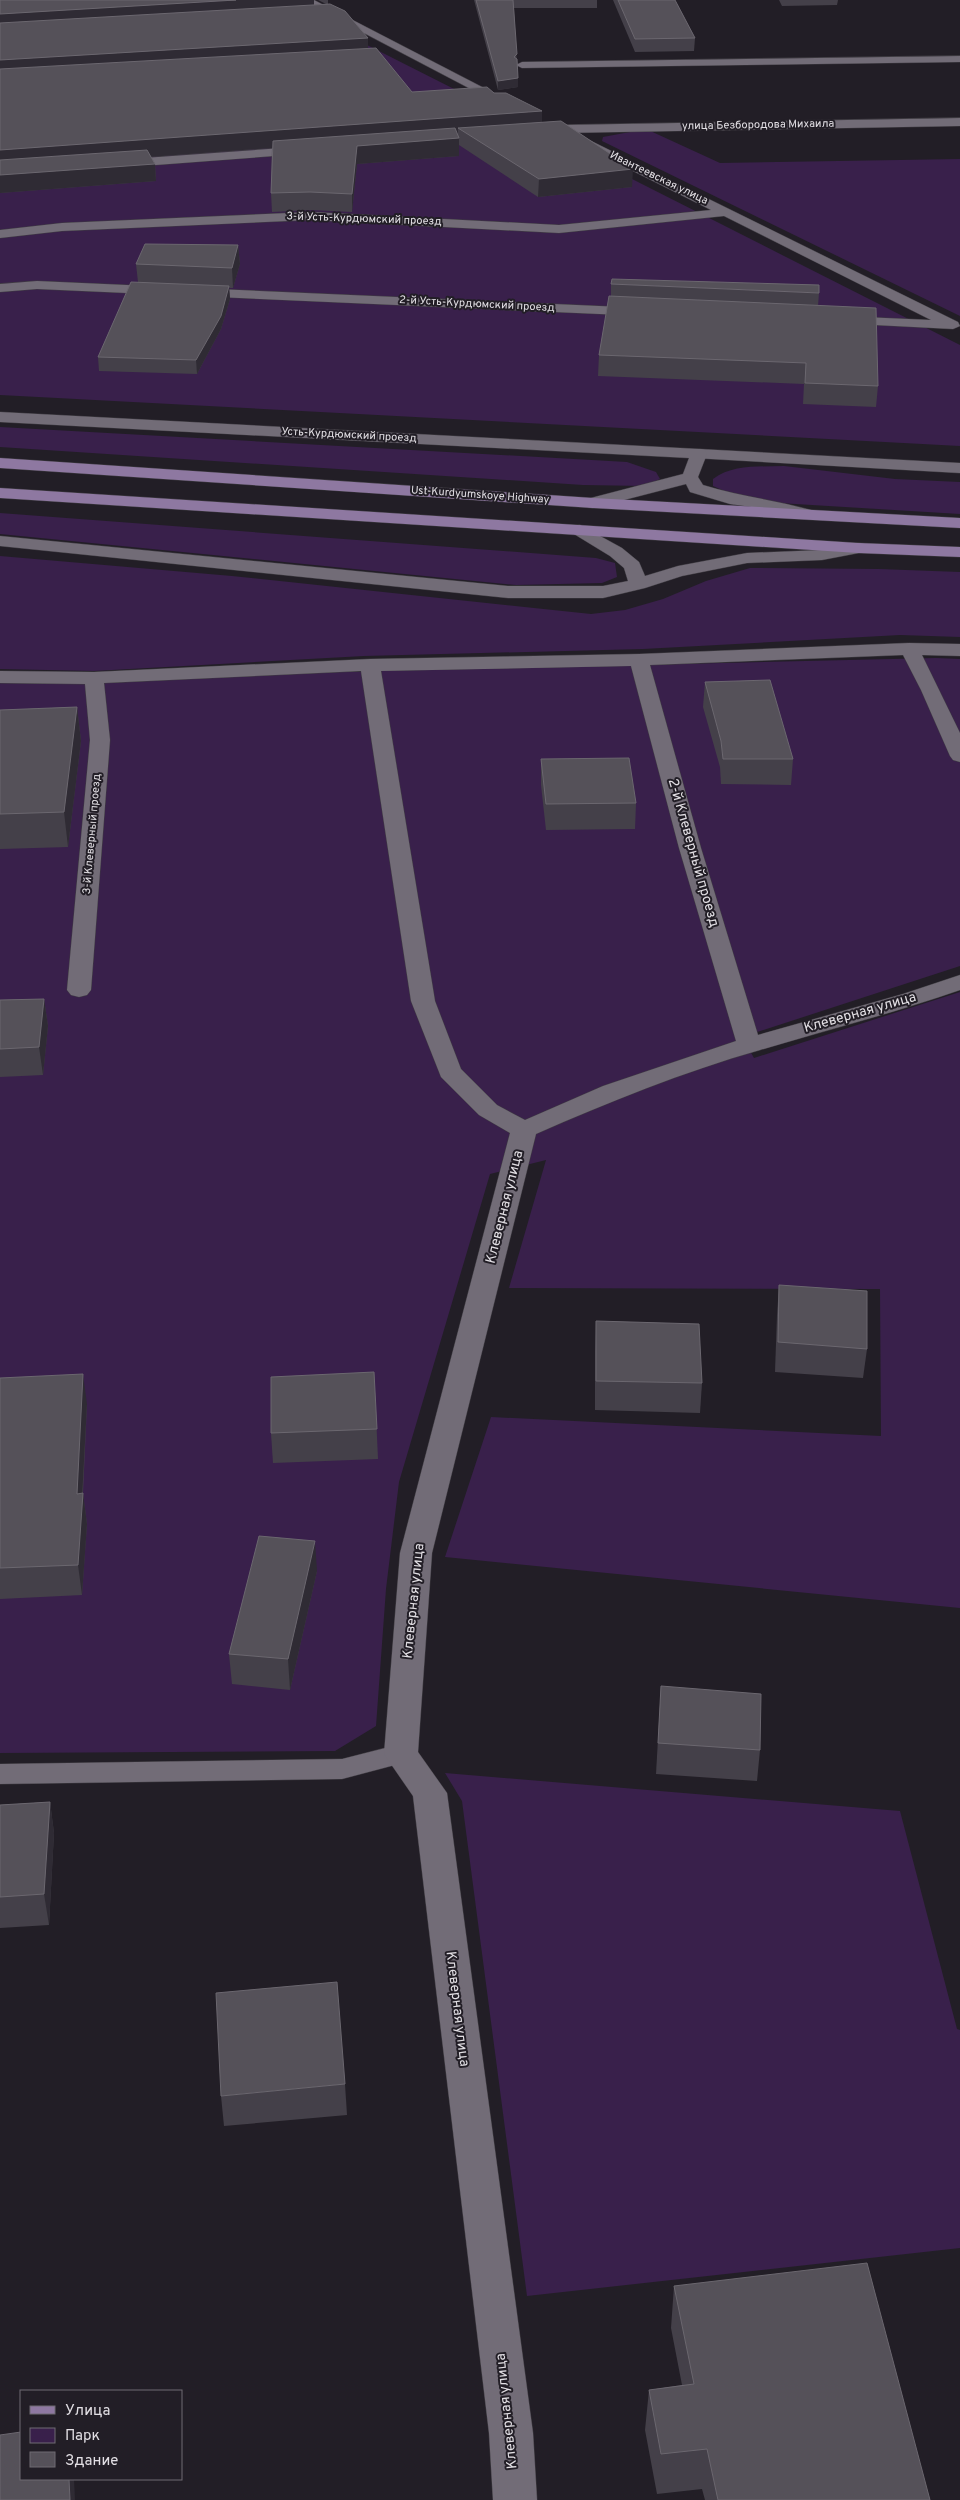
<svg xmlns="http://www.w3.org/2000/svg" width="960" height="2500" font-family="Overpass,sans-serif">
  <rect width="100%" height="100%" fill="#221e26"/>
  <!-- green -->
  <g fill="#39204b">
    <path d="M0 0H278L960 345V446L0 395Z"/>
    <path d="M646 129 720 163 960 159V316L602 141 603 137Z"/>
    <path d="M0 427 627 462 656 472 660 479 645 486 583 485 0 447Z"/>
    <path d="M784 466 895 479 960 482V514L779 503 733 495 713 486V479C733 464 760 467 784 466Z"/>
    <path d="M0 513 596 558 615 563 617 577 602 583 516 585 0 534Z"/>
    <path d="M0 556 232 576 591 614 625 610 663 599 706 581 750 568 879 569 960 572V637L900 635 643 649 364 656 94 671 0 669Z"/>
    <path d="M936 658 960 659V966L742 1037 754 1058 960 992V1608L445 1557 491 1417 881 1436 880 1289 509 1288 546 1160 490 1174 399 1482 386 1589 376 1726 335 1751 0 1753V680Z"/>
    <path d="M445 1773 900 1811 957 2029 960 2030V2248L527 2296 462 1801Z"/>
  </g>
  <g fill="none" stroke-linecap="round" stroke-linejoin="round">
    <!-- service casing -->
    <g stroke="#3f3c42" stroke-width="1">
      <path id="service" d="M401 1744 410 1747 414 1754 410 1761 342 1779 0 1784V1764L342 1759Z"/>
    </g>
    <!-- minor casing -->
    <g stroke="#3f3c42" stroke-width="1">
      <g id="minor">
        <path d="M301 0H314L515 104 509 108 505 107Z"/>
        <path d="M960 56V62L522 68 516 65 522 62Z"/>
        <path d="M960 118V126L562 133 556 129 562 125Z"/>
        <path d="M581 136 958 322 960 326 953 329 835 323 833 320 835 317 840 316 931 320 724 216 559 233 311 220 62 231 0 238V230L62 223 311 212 559 225 711 210 577 143 575 140 577 137Z"/>
        <path d="M310 146 316 150 314 153 116 168 110 164 116 160Z"/>
        <path d="M37 281 645 308 652 312 645 316 37 289 0 292V284Z"/>
        <path d="M699 449 960 463V473L693 458 691 454 693 450Z"/>
        <path d="M909 643 960 644V656L922 655 960 733V762L953 760 950 756 921 690 903 655 650 665 701 848 758 1035 903 994 960 975V990C894 1013 827 1030 760 1050 683 1072 609 1102 536 1134L432 1553 418 1752 447 1793 533 2433 537 2500H493L489 2433 413 1796 384 1754 400 1553 510 1133 479 1115 441 1077 411 1001 361 671 104 683 110 740 91 990 87 995 79 997 71 995 67 990 90 740 85 684 0 683V671L94 672 370 659 639 654ZM631 666 679 848 736 1041 603 1086 525 1120 497 1105 461 1069 435 1001 381 671Z"/>
      </g>
    </g>
    <!-- tertiary casing -->
    <g stroke="#3f3c42" stroke-width="1">
      <g id="tertiary">
        <path d="M0 412 699 449 705 450 707 454 698 477 703 485C738 496 775 500 811 510L814 514 811 518 805 519 772 510 730 504 690 492 686 484 593 508 587 507 584 503 587 499 683 474 689 458 0 422Z"/>
        <path d="M580 525 622 548 639 562 645 576 678 566 747 553 822 550 858 543 864 544 867 548 864 552 822 560 747 563 682 576 645 588 603 598H508L0 546V536L508 586H603L628 581 624 568 610 556 574 534 571 530 574 526Z"/>
      </g>
    </g>
    <!-- primary casing -->
    <g stroke="#3f3c42" stroke-width="1">
      <g id="primary">
        <path d="M0 458 593 498 960 518V528L593 508 0 468Z"/>
        <path d="M0 488 858 543 960 547V557L858 553 0 498Z"/>
      </g>
    </g>
    <!-- service -->
    <use href="#service" fill="#726c77" fill-rule="evenodd"/>
    <!-- minor -->
    <use href="#minor" fill="#726c77" fill-rule="evenodd"/>
    <!-- tertiary -->
    <use href="#tertiary" fill="#726c77" fill-rule="evenodd"/>
    <!-- primary -->
    <use href="#primary" fill="#8e78a1" fill-rule="evenodd"/>
  </g>
  <!-- wall -->
  <g fill="#444049">
    <path d="M0 0 314 5 326 4 318 0H328V4L368 49 412 92 494 93 542 111V122L632 187 538 197 459 145V156L357 164 352 212 311 210 272 212 271 193 272 148 151 157 155 164 156 181 0 193Z"/>
    <path d="M474 0H597V8H514L518 87 498 90Z"/>
    <path d="M613 0H675L695 38 694 51 635 52Z"/>
    <path d="M779 0H838L837 5 782 6Z"/>
    <path d="M238 245 240 264 233 288H229L230 299 221 329 197 374 99 371 98 357 138 282 136 264Z"/>
    <path d="M611 284 819 293 818 306 878 386 876 407 803 404 804 384 598 376 599 355 611 296Z"/>
    <path d="M705 682 793 759 791 785 721 784 720 767 703 707Z"/>
    <path d="M77 707 81 741 68 847 0 849V710Z"/>
    <path d="M541 759 636 803 635 829 546 830 541 785Z"/>
    <path d="M44 999 48 1026 43 1075 0 1077V1000Z"/>
    <path d="M779 1285 867 1349 863 1378 775 1372 777 1315Z"/>
    <path d="M596 1321 702 1383 700 1413 595 1410V1351Z"/>
    <path d="M374 1372 378 1459 273 1463 271 1433Z"/>
    <path d="M0 1378 87 1404 83 1493 87 1524 82 1595 0 1599Z"/>
    <path d="M317 1571 290 1690 232 1684 229 1654Z"/>
    <path d="M661 1686 760 1750 757 1781 656 1774Z"/>
    <path d="M50 1802 54 1833 49 1925 0 1928V1805Z"/>
    <path d="M345 2084 347 2115 224 2126 221 2096Z"/>
    <path d="M674 2286 930 2500H705L702 2489 657 2494 645 2430 649 2390 682 2385 671 2328Z"/>
  </g>
  <!-- shaded-wall -->
  <g fill="#2f2b34">
    <path d="M236 0H314V10L0 29V14Z"/>
    <path d="M368 38V54L0 76V60Z"/>
    <path d="M518 78V87L498 90V81Z"/>
    <path d="M542 111V128H458V134L0 168V150Z"/>
    <path d="M459 138V156L357 164 352 212V194L357 146Z"/>
    <path d="M155 164 156 181 0 193V175Z"/>
    <path d="M633 169 632 187 538 197 539 179Z"/>
    <path d="M238 245 240 264 233 288 232 268Z"/>
    <path d="M229 286 230 299 221 329 197 374 196 360Z"/>
    <path d="M77 707 81 741 68 847 64 812Z"/>
    <path d="M44 999 48 1026 43 1075 39 1047Z"/>
    <path d="M83 1374 87 1404 81 1517 83 1493 87 1524 82 1595 78 1565 77 1494Z"/>
    <path d="M315 1541 317 1571 290 1690 288 1659Z"/>
    <path d="M50 1802 54 1833 49 1925 44 1894Z"/>
    <path d="M69 2479H74L75 2500H70Z"/>
  </g>
  <!-- building -->
  <g fill="#555159" stroke="#6b676f">
    <path d="M0 0H236L0 14Z"/>
    <path d="M476 0H513L517 54 514 57 517 59 518 78 498 81Z"/>
    <path d="M618 0H675L695 38 635 39Z"/>
    <path d="M330 4 345 11 368 38 0 60V23Z"/>
    <path d="M376 48 412 92 487 87 494 93H506L542 111 0 150V69Z"/>
    <path d="M561 121 633 169 539 179 458 128Z"/>
    <path d="M455 128 459 138 357 146 352 194 310 192 271 193 273 141Z"/>
    <path d="M147 150 155 164 0 175V160Z"/>
    <path d="M145 244 238 245 232 268 136 264Z"/>
    <path d="M612 279 819 285V293L611 284Z"/>
    <path d="M131 282 229 286 221 316 196 360 98 357Z"/>
    <path d="M609 296 876 308 878 386 805 383 806 363 599 355Z"/>
    <path d="M770 680 793 759H723L721 741 705 682Z"/>
    <path d="M77 707 64 812 0 814V710Z"/>
    <path d="M629 758 636 803 546 804 541 759Z"/>
    <path d="M44 999 39 1047 0 1049V1000Z"/>
    <path d="M779 1285 867 1291V1349L778 1342Z"/>
    <path d="M596 1321 699 1324 702 1383 596 1381Z"/>
    <path d="M374 1372 377 1429 271 1433V1377Z"/>
    <path d="M83 1374 77 1494 83 1493 78 1565 0 1568V1378Z"/>
    <path d="M259 1536 315 1541 288 1659 229 1654Z"/>
    <path d="M661 1686 761 1694 760 1750 658 1743Z"/>
    <path d="M50 1802 44 1894 0 1897V1805Z"/>
    <path d="M337 1982 345 2084 221 2096 216 1993Z"/>
    <path d="M867 2263 930 2500H718L707 2449 661 2454 649 2390 694 2384 674 2286Z"/>
    <path d="M21 2432V2479H69L70 2500H0V2435Z"/>
  </g>
  <g text-anchor="middle" dominant-baseline="central" stroke-width="4" stroke-linejoin="round" paint-order="stroke">
    <!-- far-street labels -->
    <g font-size="11" fill="#e2dfe4" stroke="#221e26">
      <text transform="translate(758 125) rotate(-1)">улица Безбородова Михаила</text>
      <text transform="translate(659 178) rotate(26)">Ивантеевская улица</text>
      <text transform="translate(364 219) rotate(2)">3-й Усть-Курдюмский проезд</text>
      <text transform="translate(477 304) rotate(3)">2-й Усть-Курдюмский проезд</text>
      <text transform="translate(349 435) rotate(3)">Усть-Курдюмский проезд</text>
      <text transform="translate(480 495) rotate(4)">Ust-Kurdyumskoye Highway</text>
      <text transform="translate(92 834) rotate(-85)">3-й Клеверный проезд</text>
    </g>
    <!-- street labels -->
    <g font-size="14" fill="#e2dfe4" stroke="#221e26">
      <text transform="translate(693 853) rotate(74)">2-й Клеверный проезд</text>
      <text transform="translate(860 1013) rotate(-16)">Клеверная улица</text>
      <text transform="translate(505 1207) rotate(-76)">Клеверная улица</text>
      <text transform="translate(414 1601) rotate(-84)">Клеверная улица</text>
      <text transform="translate(457 2009) rotate(83)">Клеверная улица</text>
      <text transform="translate(507 2411) rotate(-96)">Клеверная улица</text>
    </g>
  </g>
  <!-- legend -->
  <rect x="20" y="2390" width="162" height="90" fill="#221e26" stroke="#6f6b72"/>
  <rect x="30" y="2406" width="25" height="8" fill="#8e78a1" stroke="#6f6b72"/>
  <text x="65" y="2415" font-size="15" fill="#e2dfe4">Улица</text>
  <rect x="30" y="2428" width="25" height="15" fill="#39204b" stroke="#6f6b72"/>
  <text x="65" y="2440" font-size="15" fill="#e2dfe4">Парк</text>
  <rect x="30" y="2452" width="25" height="15" fill="#555159" stroke="#6f6b72"/>
  <text x="65" y="2465" font-size="15" fill="#e2dfe4">Здание</text>
</svg>
